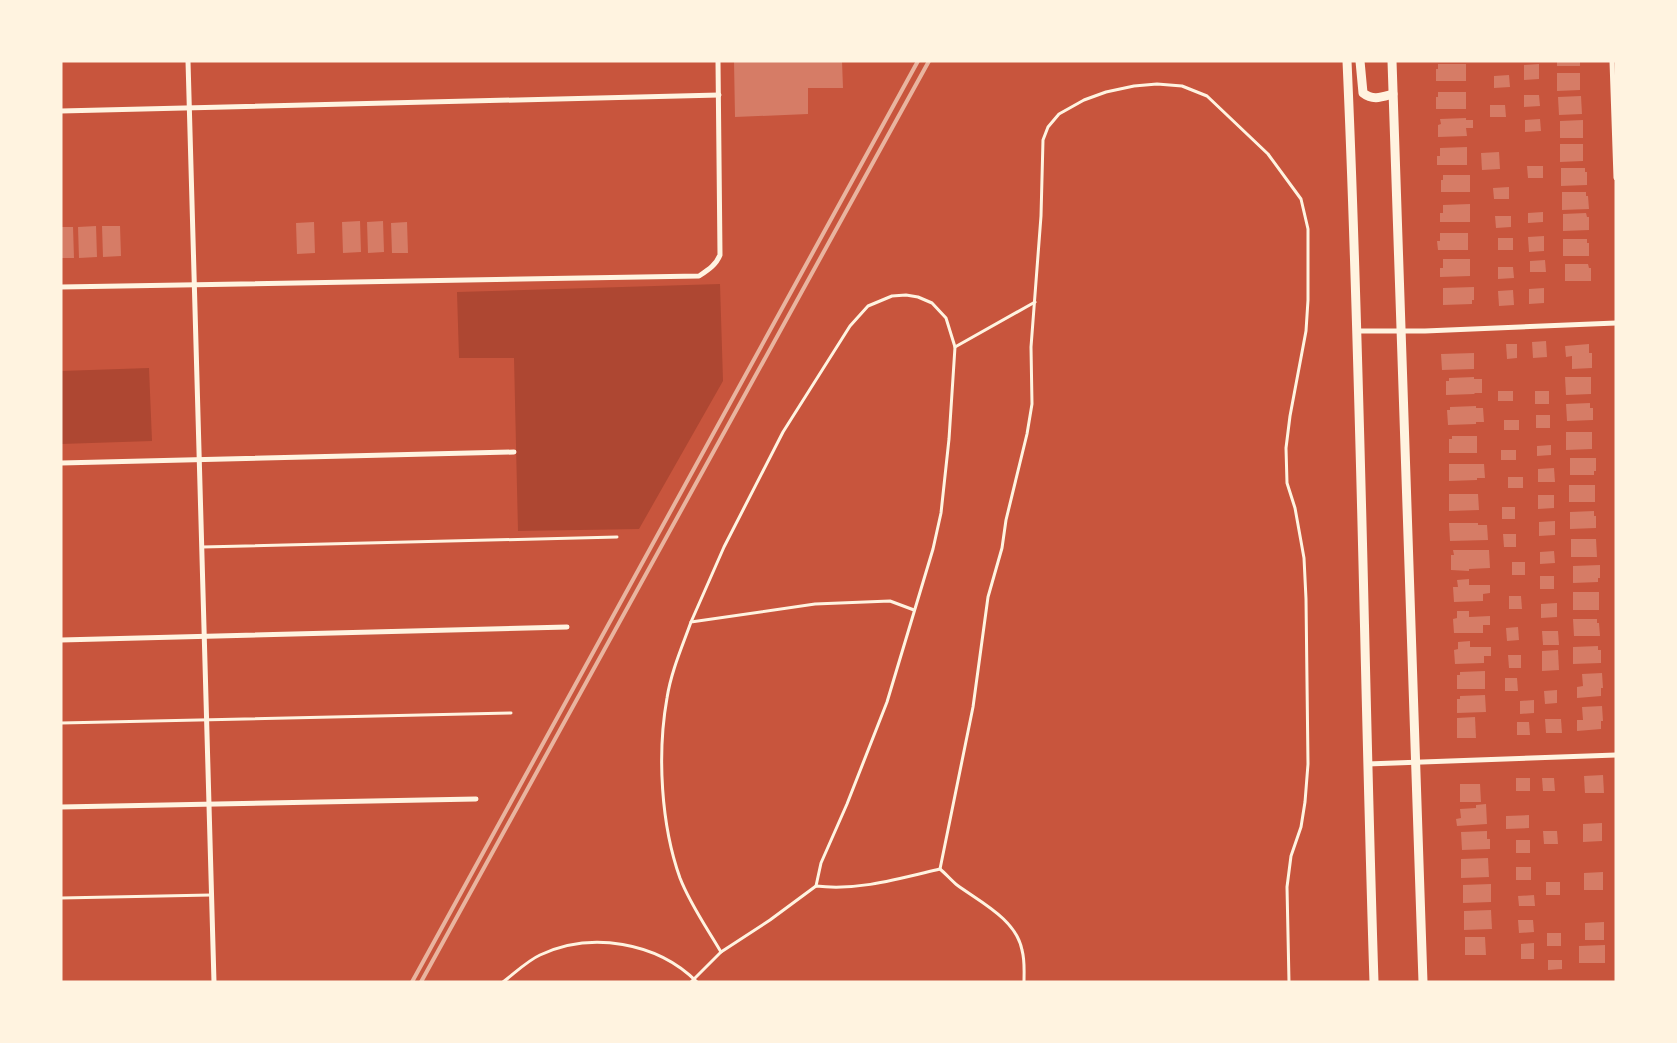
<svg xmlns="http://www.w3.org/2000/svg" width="1677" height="1043" font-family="'Public Sans',sans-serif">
  <rect width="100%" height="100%" fill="#c8553d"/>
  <!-- green -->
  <g fill="#ae4732">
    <path d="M720 284 723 381 639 529 518 531 514 358H459L457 292Z"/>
    <path d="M149 368 152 441 61 444V371Z"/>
  </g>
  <!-- building -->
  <g fill="#d67c66">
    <path d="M734 61H842L843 88H808V114L735 117Z"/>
    <rect x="1557" y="61" width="23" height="5"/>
    <path d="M1438 64H1466V81H1436V69H1438Z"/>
    <path d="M1539 64V79L1524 80V65Z"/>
    <path d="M1557 73H1580V90L1557 91Z"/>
    <path d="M1509 75 1510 87 1494 88V76Z"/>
    <path d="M1438 92H1466V109H1436V97H1438Z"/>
    <path d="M1524 95H1539L1540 106 1524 107Z"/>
    <path d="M1581 96 1582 114 1559 115 1558 97Z"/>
    <path d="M1490 105H1505L1506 117H1490Z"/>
    <path d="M1466 118V120H1473V128H1466L1467 136 1438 137V125L1441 124 1440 119Z"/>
    <path d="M1540 119 1541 131 1525 132V120Z"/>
    <path d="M1583 120V138H1560V121Z"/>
    <path d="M1560 144H1583V161L1560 162Z"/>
    <path d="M1467 147V165H1437V156H1440V148Z"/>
    <path d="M1499 152 1500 169 1482 170 1481 153Z"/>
    <path d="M1527 166H1543V178H1528Z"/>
    <path d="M1561 168H1585V172H1587V185L1561 186Z"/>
    <path d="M1443 175H1470V192H1441V180H1443Z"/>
    <path d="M1509 187V199H1494L1493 188Z"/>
    <path d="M1562 192H1586V196H1588L1589 209 1562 210Z"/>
    <path d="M1470 204V222H1440V213H1443V205Z"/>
    <path d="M1543 212V222L1528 223V213Z"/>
    <path d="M1586 213 1587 217H1589V230L1563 231V214Z"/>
    <path d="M1495 216H1511V227L1496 228Z"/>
    <path d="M360 221 361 252 343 253 342 222Z"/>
    <path d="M383 221 384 252 368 253 367 222Z"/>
    <path d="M314 222 315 253 297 254 296 223Z"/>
    <path d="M407 222 408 253H392L391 223Z"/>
    <path d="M96 226 97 257 79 258 78 227Z"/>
    <path d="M102 226H120L121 256 103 257Z"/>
    <path d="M61 227H73L74 258H61Z"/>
    <path d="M1440 233H1468V250H1438L1437 241H1440Z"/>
    <path d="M1544 236V251L1529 252 1528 237Z"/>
    <rect x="1498" y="238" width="15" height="12"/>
    <path d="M1563 239H1587V243H1589V256H1563Z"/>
    <path d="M1443 259H1470V276L1440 277V268H1443Z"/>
    <path d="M1545 260 1546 272H1530V261Z"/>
    <path d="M1565 264H1588L1589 268H1591V281H1565Z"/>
    <path d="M1498 267H1513L1514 278 1498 279Z"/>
    <path d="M1474 287V300H1472V304L1443 305V288Z"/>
    <path d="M1544 288V303L1529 304V289Z"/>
    <path d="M1513 290 1514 305 1499 306 1498 291Z"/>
    <path d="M1546 341 1547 357 1533 358 1532 342Z"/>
    <path d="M1506 344H1517V358L1507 359Z"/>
    <path d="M1589 344V353H1592V368L1572 369V356L1566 357 1565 346Z"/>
    <path d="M1474 353V369L1442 370 1441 354Z"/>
    <path d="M1474 377V379H1482V393H1475L1474 394 1446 395V381H1449V378Z"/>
    <path d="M1565 377H1591V394L1566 395Z"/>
    <rect x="1498" y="391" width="15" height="10"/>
    <rect x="1535" y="391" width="14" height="13"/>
    <path d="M1590 403V408H1593V420L1567 421 1566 404Z"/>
    <path d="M1476 406V408H1483L1484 422H1476V424L1448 425 1447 410H1450V407Z"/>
    <rect x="1536" y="415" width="14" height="13"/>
    <rect x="1504" y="420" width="15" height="10"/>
    <path d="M1566 432H1592V449L1566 450Z"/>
    <path d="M1452 436H1477V453H1449V439H1452Z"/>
    <path d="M1551 445V455L1537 456V446Z"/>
    <rect x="1501" y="450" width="15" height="10"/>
    <path d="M1570 458H1596V471H1594V475H1570Z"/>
    <path d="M1449 464H1484L1485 478H1477V480L1449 481Z"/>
    <path d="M1554 468 1555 482H1538V469Z"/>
    <rect x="1508" y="477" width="15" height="11"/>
    <rect x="1569" y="485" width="26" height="17"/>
    <path d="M1449 494H1478L1479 510 1449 511Z"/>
    <path d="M1538 495H1554V508L1538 509Z"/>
    <rect x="1502" y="507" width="13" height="12"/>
    <path d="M1594 511V516H1596V528L1570 529V512Z"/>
    <path d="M1555 521V535L1539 536V522Z"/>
    <path d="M1449 523H1478V525H1487L1488 540 1450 541Z"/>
    <path d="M1503 534H1516V547H1504Z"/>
    <path d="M1571 539H1596L1597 557H1571Z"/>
    <path d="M1453 550H1489L1490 568 1469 569V571L1451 570V555H1454Z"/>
    <path d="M1554 551 1555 563 1540 564V552Z"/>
    <rect x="1512" y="562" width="13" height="13"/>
    <path d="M1600 565V578H1598V582L1573 583V566Z"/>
    <rect x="1540" y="576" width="14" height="13"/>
    <path d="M1469 579V585H1490V593L1483 594V601L1454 602 1453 587H1458L1457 580Z"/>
    <rect x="1573" y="592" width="26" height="18"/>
    <path d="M1509 596H1521L1522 609H1509Z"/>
    <path d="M1557 603V617L1541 618V604Z"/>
    <path d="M1457 611H1469V617L1490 616V625H1483V633H1454L1453 619 1457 618Z"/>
    <path d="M1573 619H1597V623H1599L1600 636H1574Z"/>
    <path d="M1518 627 1519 640 1507 641 1506 628Z"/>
    <path d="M1542 631H1558L1559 645H1543Z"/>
    <path d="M1470 641V647H1491V656H1484V663L1455 664 1454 650 1458 649V642Z"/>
    <path d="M1598 646V650H1601V663L1573 664V647Z"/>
    <path d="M1558 650 1559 670 1542 671V651Z"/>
    <path d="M1508 655H1521V668H1509Z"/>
    <path d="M1485 671V689H1457V675H1460V672Z"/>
    <path d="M1602 673 1603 688H1601V696L1577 698V687L1583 686 1582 674Z"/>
    <path d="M1505 678H1517L1518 691H1505Z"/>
    <path d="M1557 690V703L1545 704 1544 691Z"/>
    <path d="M1485 695 1486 712 1457 713V699H1460V696Z"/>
    <path d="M1534 700V713L1520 714V701Z"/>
    <path d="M1602 706 1603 721H1601V729L1577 731V720H1583L1582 707Z"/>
    <path d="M1475 717 1476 738H1457V718Z"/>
    <path d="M1545 719H1561L1562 733H1546Z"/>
    <path d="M1517 722H1529L1530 735H1517Z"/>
    <path d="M1603 775 1604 793H1585L1584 776Z"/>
    <rect x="1516" y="778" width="14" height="13"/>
    <path d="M1542 778H1554L1555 791H1543Z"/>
    <path d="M1460 784H1480L1481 802H1460Z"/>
    <path d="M1486 804 1487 824 1457 826 1456 819 1461 818 1460 809 1476 808V805Z"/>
    <path d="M1529 815V828L1506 829V816Z"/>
    <path d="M1602 823V841L1583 842V824Z"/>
    <path d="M1487 831V839H1490V849L1462 850 1461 832Z"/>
    <path d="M1543 831H1557L1558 844H1544Z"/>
    <rect x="1516" y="840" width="14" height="13"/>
    <path d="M1488 858 1489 877 1461 878V859Z"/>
    <rect x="1516" y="867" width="15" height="13"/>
    <path d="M1603 872V890H1584V873Z"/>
    <rect x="1546" y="882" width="14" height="13"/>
    <path d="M1491 884V902L1463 903V885Z"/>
    <path d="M1534 895 1535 906H1519L1518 896Z"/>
    <path d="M1491 910 1492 929 1464 930V911Z"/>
    <path d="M1518 920H1533L1534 932 1519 933Z"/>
    <path d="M1604 922V940H1585V923Z"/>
    <rect x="1547" y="933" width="14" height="13"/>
    <path d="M1465 937H1485L1486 955H1465Z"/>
    <path d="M1534 943V959H1521V944Z"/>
    <path d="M1605 945V963H1579V946Z"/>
    <path d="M1548 960H1562V969L1548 970Z"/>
  </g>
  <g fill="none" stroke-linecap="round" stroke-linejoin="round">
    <!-- service -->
    <g stroke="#fff3e0" stroke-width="3">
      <path d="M955 347 1035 302"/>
      <path d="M202 547 617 537"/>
      <path d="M691 622 724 547 783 432 850 326 868 306 892 296 906 295 918 297 932 303 946 318 955 347 949 439 941 513 933 549 887 702 847 804 821 863 816 886"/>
      <path d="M61 723 511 713"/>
      <path d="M940 869 973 707 988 597 1002 548 1006 520 1027 434 1032 404 1031 347 1041 216 1043 140 1048 127 1059 114 1084 100 1106 92 1134 86 1157 84 1182 86 1207 96 1268 154 1301 199 1308 229V300L1306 331 1290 416 1286 448 1287 483 1295 508 1304 558 1306 599 1308 764 1305 802 1301 827 1291 856 1287 887 1289 982"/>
      <path d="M61 898 211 895"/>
      <path d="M721 952C707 928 690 904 680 878 661 825 657 754 667 698 671 672 682 647 691 622L815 604 890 601 914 610"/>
      <path d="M503 982C515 973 527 961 540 955 591 931 657 942 697 982"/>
      <path d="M691 982 721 952 770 920 816 886C858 891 898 879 940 869 946 874 951 880 957 885 980 902 1016 919 1022 950 1025 961 1024 971 1024 982"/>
    </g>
    <!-- minor -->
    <g stroke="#fff3e0" stroke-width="5">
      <path d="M188 61 214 982"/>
      <path d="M1612 61 1616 178"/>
      <path d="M61 111 719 95"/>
      <path d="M61 287 699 276C708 270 716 265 720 255L718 61"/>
      <path d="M1357 331H1425L1616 323"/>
      <path d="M61 463 514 452"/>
      <path d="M61 640 567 627"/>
      <path d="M1367 764 1616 755"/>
      <path d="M61 807 476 799"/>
    </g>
    <!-- secondary -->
    <g stroke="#fff3e0" stroke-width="9">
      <path d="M1347 61C1361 368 1364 675 1374 982"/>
      <path d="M1360 61 1363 93C1373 101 1382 97 1393 94"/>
      <path d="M1392 61 1423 982"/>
    </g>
    <!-- rail -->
    <g stroke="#e9b49f" stroke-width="4">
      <path d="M412 982 918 61"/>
      <path d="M421 982 929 61"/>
    </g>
  </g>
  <!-- border -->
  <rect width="1677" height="1043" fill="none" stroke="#fff3e0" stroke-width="125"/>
</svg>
